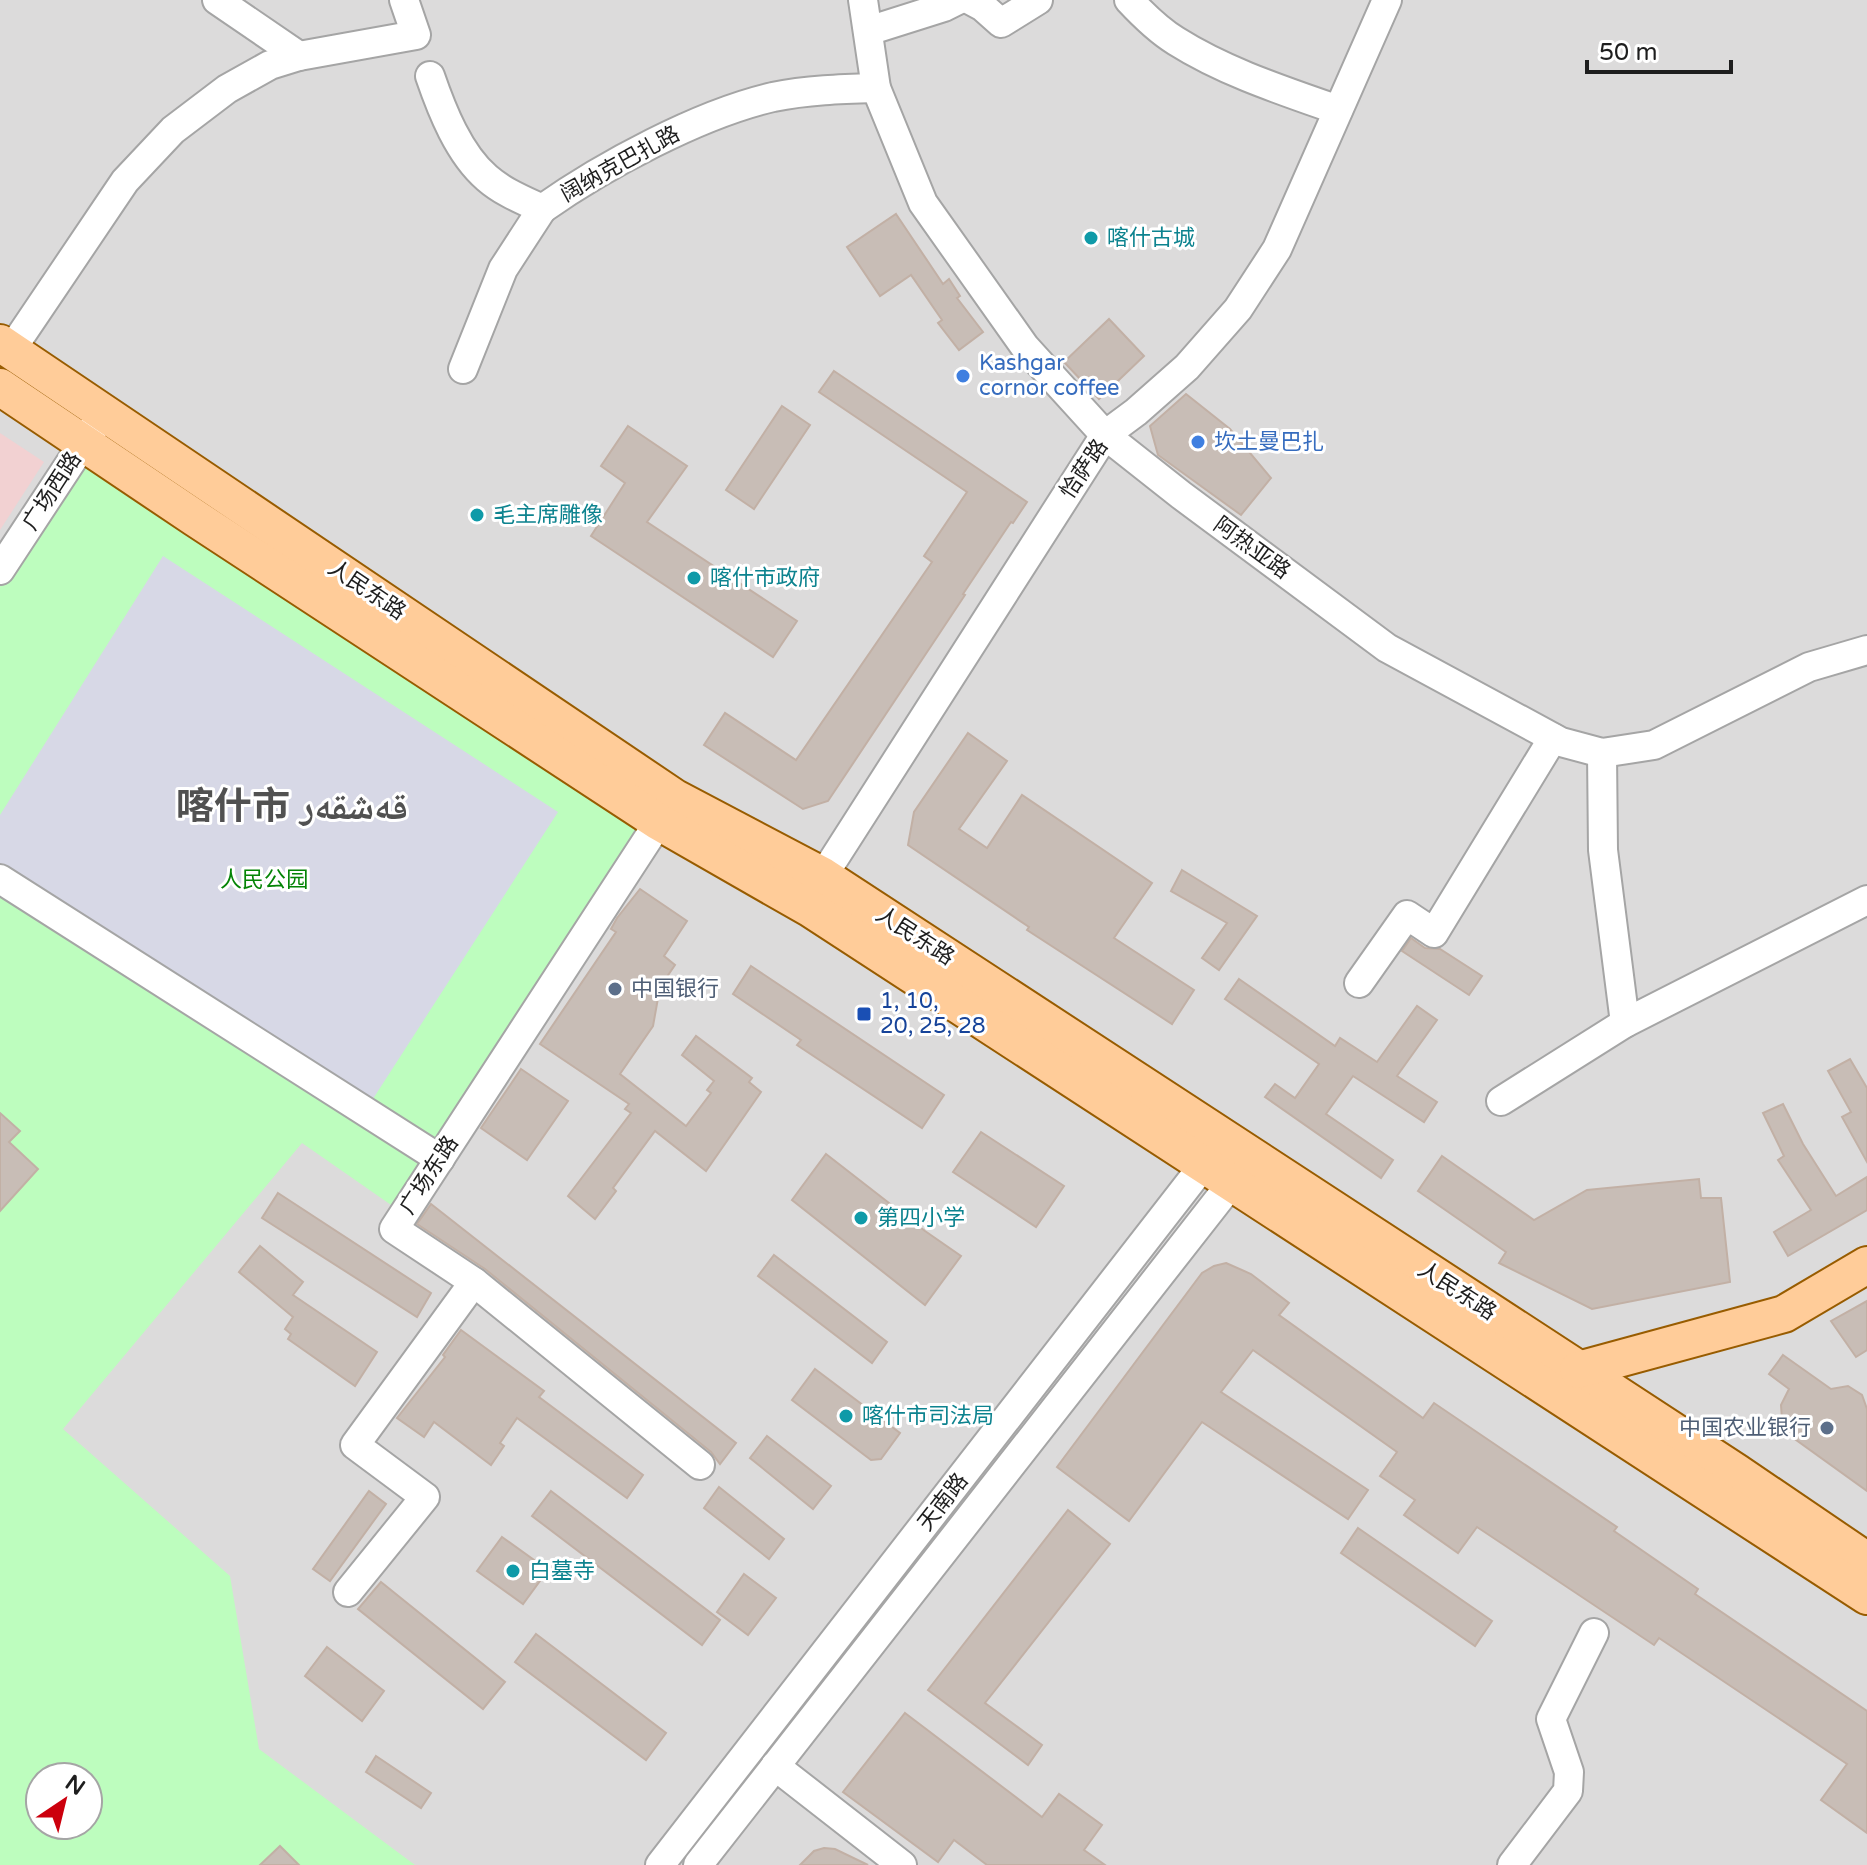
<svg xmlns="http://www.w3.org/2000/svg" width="1867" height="1865" font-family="'Varela Round','Noto Naskh Arabic','Noto Sans SC',sans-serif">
  <rect width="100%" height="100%" fill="#f0ebe3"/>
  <!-- residential -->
  <path fill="#dcdbdb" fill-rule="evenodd" d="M0 0H1867V1865H0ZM40 1777H88V1825H40Z"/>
  <!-- commercial -->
  <path fill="#f2d1d2" d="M0 433 44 462 0 530Z"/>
  <!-- park -->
  <path fill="#bdfdbe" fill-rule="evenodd" d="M83 443 659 822 404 1214 302 1143 63 1429 230 1576 259 1749 415 1865H0V570ZM40 1777H88V1825H40Z"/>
  <!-- plaza -->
  <path fill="#d7d8e6" d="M163 556 558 812 369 1105 0 869V815Z"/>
  <!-- building -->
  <g fill="#c8bdb6" stroke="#c2b0a5" stroke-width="2">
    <path d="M896 214 943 284 949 279 960 296 957 298 983 332 959 350 938 323 942 320 911 275 880 296 847 247Z"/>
    <path d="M1109 319 1144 356 1099 399 1064 362Z"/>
    <path d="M834 371 1027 502 1013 523 1011 522 963 594 965 595 828 801 803 809 704 745 725 713 796 760 932 562 924 556 967 492 819 392Z"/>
    <path d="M1186 394 1230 429 1271 478 1241 515 1158 455 1150 426Z"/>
    <path d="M782 406 810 425 754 509 726 490Z"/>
    <path d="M628 426 687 466 647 522 797 621 773 657 591 536 625 483 601 466Z"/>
    <path d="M968 733 1007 761 959 829 987 848 1022 795 1152 883 1114 938 1194 990 1172 1024 1027 930 1029 927 908 845 914 812Z"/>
    <path d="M1182 870 1257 916 1219 970 1202 958 1227 923 1171 891Z"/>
    <path d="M640 889 687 921 664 956 675 965 660 987 653 1026 620 1074 686 1126 711 1093 707 1090 714 1081 682 1055 696 1036 752 1078 749 1082 761 1092 706 1171 655 1131 613 1188 616 1191 595 1219 568 1196 631 1113 625 1109 629 1104 540 1044 616 932 611 929 617 918Z"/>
    <path d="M1411 938 1425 948 1440 949 1482 976 1469 995 1402 951Z"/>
    <path d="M751 966 944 1095 922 1128 797 1045 801 1040 733 994Z"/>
    <path d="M1239 979 1335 1046 1340 1038 1377 1062 1417 1006 1437 1020 1397 1076 1437 1102 1424 1122 1353 1076 1326 1114 1393 1160 1381 1178 1265 1097 1275 1084 1295 1098 1319 1064 1225 999Z"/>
    <path d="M1850 1059 1867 1088V1162L1842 1117 1851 1112 1828 1071Z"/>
    <path d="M521 1069 568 1101 527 1160 481 1128Z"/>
    <path d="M1783 1104 1803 1144 1836 1196 1867 1177V1210L1788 1256 1774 1232 1811 1210 1778 1160 1784 1156 1763 1113Z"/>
    <path d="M0 1113 20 1131 9 1142 38 1169 0 1211Z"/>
    <path d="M981 1132 1064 1186 1036 1227 953 1172Z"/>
    <path d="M826 1154 925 1231 961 1256 925 1305 792 1200Z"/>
    <path d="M1442 1156 1534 1220 1587 1190 1699 1179 1701 1198H1721L1730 1282 1592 1309 1499 1263 1506 1252 1418 1191Z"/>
    <path d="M278 1193 431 1293 417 1317 262 1218Z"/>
    <path d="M431 1204 736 1443 720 1464 711 1452 485 1269 417 1224Z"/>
    <path d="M260 1246 303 1282 293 1295 377 1352 355 1386 288 1339 291 1334 285 1329 293 1317 239 1272Z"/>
    <path d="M774 1255 887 1342 872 1363 758 1276Z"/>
    <path d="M1226 1263 1251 1274 1289 1303 1279 1315 1423 1418 1434 1403 1617 1527 1614 1531 1698 1589 1695 1594 1867 1711V1833L1821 1800 1847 1764 1659 1638 1654 1645 1477 1527 1458 1553 1404 1515 1415 1500 1380 1476 1397 1452 1253 1350 1221 1392 1368 1490 1348 1519 1202 1422 1129 1521 1057 1467 1202 1273 1214 1266Z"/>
    <path d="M1867 1301V1350L1856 1357 1831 1321Z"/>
    <path d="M461 1330 544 1391 539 1397 643 1475 627 1498 517 1418 500 1443 504 1446 491 1465 434 1422 424 1437 397 1418 445 1357 443 1355Z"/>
    <path d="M1783 1355 1831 1389 1848 1386 1862 1395 1867 1409V1491L1792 1437 1782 1420 1781 1405 1789 1389 1769 1374Z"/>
    <path d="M815 1369 900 1433 881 1459 871 1460 792 1400Z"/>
    <path d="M767 1436 831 1486 813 1509 750 1458Z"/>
    <path d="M719 1487 784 1539 769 1559 704 1508Z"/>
    <path d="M369 1491 386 1504 330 1581 313 1569Z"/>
    <path d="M551 1491 720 1620 702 1645 532 1516Z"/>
    <path d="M1068 1510 1110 1544 985 1703 1042 1745 1028 1765 928 1690Z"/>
    <path d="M1358 1528 1492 1621 1475 1646 1341 1553Z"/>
    <path d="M502 1537 548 1570 523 1604 477 1571Z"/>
    <path d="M744 1574 776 1598 748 1635 717 1612Z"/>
    <path d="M381 1582 505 1682 483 1709 358 1609Z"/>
    <path d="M536 1634 666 1733 646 1760 515 1662Z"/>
    <path d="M327 1647 384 1691 362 1721 305 1676Z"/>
    <path d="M905 1713 1042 1817 1059 1794 1102 1825 1084 1850 1105 1865H987L954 1840 938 1862 843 1792Z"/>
    <path d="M376 1756 431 1793 421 1808 366 1772Z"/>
    <path d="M280 1846 299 1865H260Z"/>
    <path d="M824 1848 835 1849 868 1865H800L814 1851Z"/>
  </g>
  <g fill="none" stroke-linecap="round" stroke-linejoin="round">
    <!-- minor casing -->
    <g stroke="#a5a5a5" stroke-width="32">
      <g id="minor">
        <path d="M217 0 299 56"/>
        <path d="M863 0 876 88 923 203 1025 347 1105 435 1181 495 1387 648 1561 742 1602 753 1654 745 1809 667 1867 650"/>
        <path d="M970 0 983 7 1001 23 1038 0"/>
        <path d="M1129 0C1143 15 1158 30 1176 41 1225 72 1284 91 1338 110"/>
        <path d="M868 31 944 7 958 0"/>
        <path d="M430 76C442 111 459 154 487 178 503 192 523 200 542 209 603 166 699 114 773 97 807 90 842 89 876 88"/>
        <path d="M11 350 125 181 173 130 227 89 270 65 299 56 416 35 404 0"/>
        <path d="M463 369 503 269 542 209"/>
        <path d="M0 570 94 427"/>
        <path d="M1602 753 1603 850 1625 1023"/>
        <path d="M670 805 394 1229 474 1282 700 1465"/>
        <path d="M0 879 440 1159"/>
        <path d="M812 893 1105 435 1136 412 1187 367 1238 309 1277 249 1387 0"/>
        <path d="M1359 983 1407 915 1434 933 1553 738"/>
        <path d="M1501 1101 1625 1023 1867 900"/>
        <path d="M348 1592 425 1497 355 1445 474 1282"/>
        <path d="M775 1766 902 1865"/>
        <path d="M660 1865 1216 1149"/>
        <path d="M698 1865 1245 1166"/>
        <path d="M1512 1865 1568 1791 1569 1772 1551 1719 1594 1633"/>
      </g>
    </g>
    <!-- major casing -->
    <g stroke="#985c00" stroke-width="40">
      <g id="major">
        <path d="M0 343 675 798 823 876 1736 1472 1867 1561"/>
        <path d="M0 387 195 518 659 822 811 909 1867 1596"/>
        <path d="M1578 1370 1784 1314 1867 1265"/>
      </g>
    </g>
    <!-- minor -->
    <use href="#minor" stroke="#fff" stroke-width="28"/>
    <!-- major -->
    <use href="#major" stroke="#fc9" stroke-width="36"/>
  </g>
  <!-- markers -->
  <g fill="#0f9aa8" stroke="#fff" stroke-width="3">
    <circle cx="1091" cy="238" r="8"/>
    <circle cx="477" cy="515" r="8"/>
    <circle cx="694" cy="578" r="8"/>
    <circle cx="861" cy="1218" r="8"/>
    <circle cx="846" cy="1416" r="8"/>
    <circle cx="513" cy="1571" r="8"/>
  </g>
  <g fill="#3f7fe0" stroke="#fff" stroke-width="3">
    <circle cx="963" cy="376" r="8"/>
    <circle cx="1198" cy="442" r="8"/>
  </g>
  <g fill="#5c6f8a" stroke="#fff" stroke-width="3">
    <circle cx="615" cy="989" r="8"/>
    <circle cx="1827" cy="1428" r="8"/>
  </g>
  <rect fill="#1a4fb4" stroke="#fff" stroke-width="3" x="856" y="1006" width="16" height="16" rx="4"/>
  <g text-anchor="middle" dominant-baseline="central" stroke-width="6" stroke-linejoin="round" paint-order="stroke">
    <!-- street labels -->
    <g font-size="22" fill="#1e1e1e" stroke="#fff">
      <text transform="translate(620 164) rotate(-29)">阔纳克巴扎路</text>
      <text transform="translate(1084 469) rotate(-56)">恰萨路</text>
      <text transform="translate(52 491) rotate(-57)">广场西路</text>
      <text transform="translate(1252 548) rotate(36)">阿热亚路</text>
      <text transform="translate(367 590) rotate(34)">人民东路</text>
      <text transform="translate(915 936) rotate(33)">人民东路</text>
      <text transform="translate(429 1175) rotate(-57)">广场东路</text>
      <text transform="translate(1457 1291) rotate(33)">人民东路</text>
      <text transform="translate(943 1502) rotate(-52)">天南路</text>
    </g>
    <!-- culture labels -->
    <g font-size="22" fill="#0d838f" stroke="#fff" text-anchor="start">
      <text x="1107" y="238">喀什古城</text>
      <text x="493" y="515">毛主席雕像</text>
      <text x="710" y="578">喀什市政府</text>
      <text x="877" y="1218">第四小学</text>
      <text x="862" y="1416">喀什市司法局</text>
      <text x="529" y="1571">白墓寺</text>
    </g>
    <!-- shop labels -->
    <g font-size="22" fill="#366cbe" stroke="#fff" text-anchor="start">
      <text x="979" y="363">Kashgar<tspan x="979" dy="25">cornor coffee</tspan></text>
      <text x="1214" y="442">坎土曼巴扎</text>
    </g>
    <!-- park labels -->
    <g font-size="22" fill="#048406" stroke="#fff">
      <text x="264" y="880">人民公园</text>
    </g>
    <!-- service labels -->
    <g font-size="22" fill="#4e5e75" stroke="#fff" text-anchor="start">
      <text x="631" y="989">中国银行</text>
      <text x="1811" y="1428" text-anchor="end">中国农业银行</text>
    </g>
    <!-- transit labels -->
    <g font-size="22" fill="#164399" stroke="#fff" text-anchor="start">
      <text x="880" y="1001">1, 10,<tspan x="880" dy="25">20, 25, 28</tspan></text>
    </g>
    <!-- town labels -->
    <g font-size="38" font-weight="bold" fill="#515151" stroke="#fff">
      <text x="292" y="807">喀什市 قەشقەر</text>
    </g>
  </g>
  <!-- north arrow -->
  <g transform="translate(64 1801) rotate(35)"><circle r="38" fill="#ffffff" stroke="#a5a5a5" stroke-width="2"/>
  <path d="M0-6L14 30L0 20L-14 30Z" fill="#cc000d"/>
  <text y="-12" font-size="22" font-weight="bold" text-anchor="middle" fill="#1e1e1e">N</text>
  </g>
  <!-- scale -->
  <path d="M1587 60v12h144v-12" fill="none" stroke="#1e1e1e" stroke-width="4"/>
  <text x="1599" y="60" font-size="24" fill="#1e1e1e" stroke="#ffffff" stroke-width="6" paint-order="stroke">50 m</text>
</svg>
